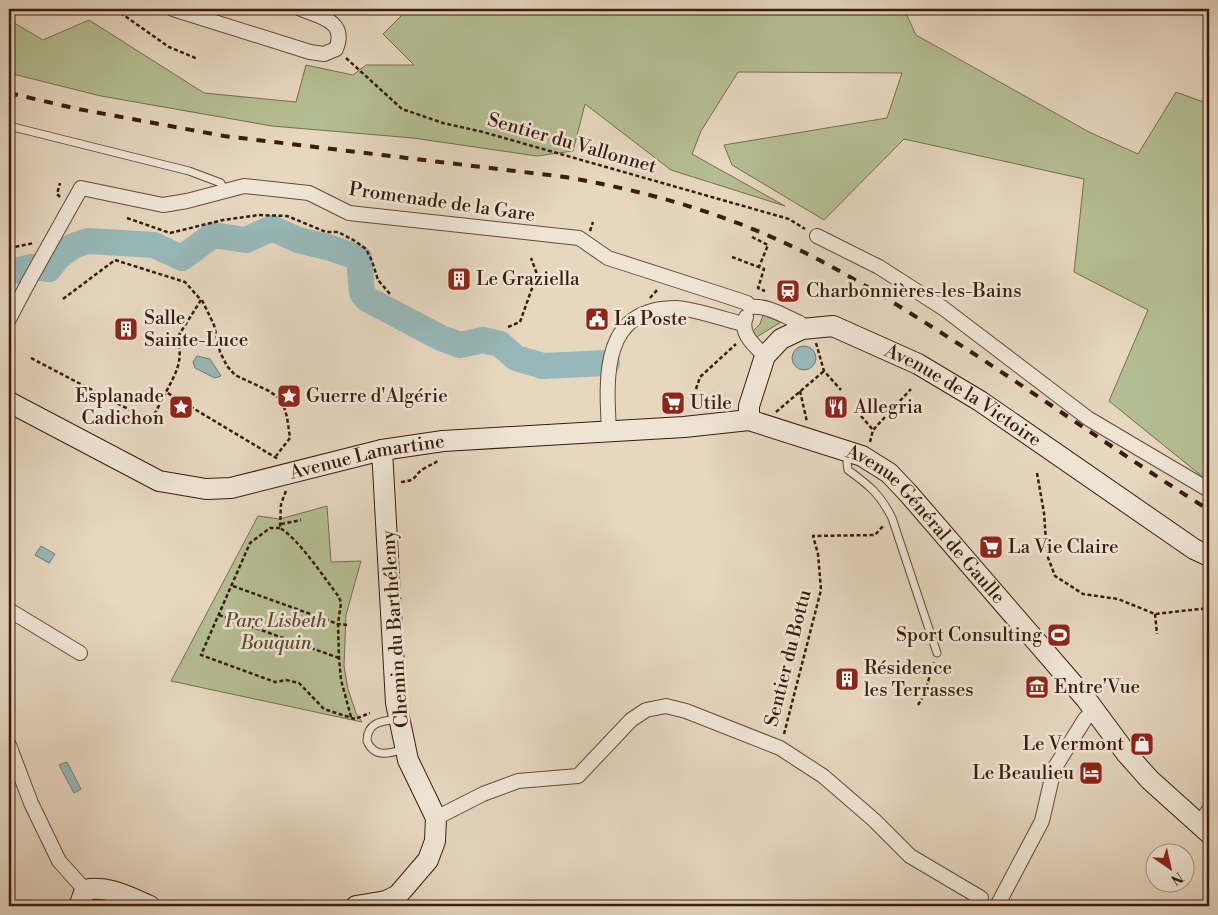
<svg xmlns="http://www.w3.org/2000/svg" width="1218" height="915" font-family="'Libre Bodoni',serif">
  <rect width="100%" height="100%" fill="#e6d7bf"/>
  <filter id="stains"><feTurbulence type="fractalNoise" baseFrequency=".004" numOctaves="4"/><feColorMatrix values="0 0 0 0 .2 0 0 0 0 .09 0 0 0 0 .02 0 0 0 .5 -.17"/></filter>
  <radialGradient id="worn" r=".72"><stop offset=".6" stop-color="#630" stop-opacity="0"/><stop offset="1" stop-color="#630" stop-opacity=".3"/></radialGradient>
  <!-- green -->
  <g fill="#b4be92" stroke="#776c50">
    <path d="M408 9H904L916 35 1089 132 1138 154 1176 92 1209 104V446L1206 449 1209 451V482L1109 401 1148 310 1074 272 1084 179 904 139 824 220 732 165 724 145 887 118 902 73 738 72 701 131 692 154 785 206 671 170 585 104 573 151 537 156 413 138 272 126 101 96 9 73V20L43 40 89 20 204 93 296 102 306 65 353 75 366 65H414L383 34Z"/>
    <path d="M763 315 781 322 755 338 751 333 760 324Z"/>
    <path d="M327 506 331 562 361 561 346 615 344 666 348 689 356 713 362 722 171 681 258 516 280 519Z"/>
  </g>
  <!-- water -->
  <g fill="#97b8b8" stroke="#727974">
    <circle cx="804" cy="358" r="12"/>
    <path d="M197 356 210 359 221 376 215 378 195 368 193 362Z"/>
    <path d="M41 546 55 554 49 563 35 555Z"/>
    <path d="M67 762 81 789 74 793 59 765Z"/>
  </g>
  <g fill="none" stroke-linecap="round" stroke-linejoin="round">
    <!-- river -->
    <path stroke="#97b8b8" stroke-width="26" d="M9 272 32 267 49 269 58 257 73 246 88 241 154 245 182 258 213 235 246 240 272 228 298 240 331 248 359 258 362 293 367 299 441 338 460 345 483 340 500 344 516 358 543 366 607 363"/>
    <!-- lane casing -->
    <g stroke="#654a3a" stroke-width="9">
      <g id="lane">
        <path d="M9 126 189 171 221 183 223 190"/>
        <path d="M850 454 847 462 848 470C870 486 880 494 892 518L937 653"/>
        <path d="M398 719C382 721 367 722 367 741 374 758 389 754 404 749"/>
      </g>
    </g>
    <!-- street casing -->
    <g stroke="#654a3a" stroke-width="16">
      <g id="street">
        <path d="M173 9 310 52 324 54 336 49C347 22 322 17 301 9"/>
        <path d="M817 236 879 267 943 308 1089 419 1209 490"/>
        <path d="M48 247 81 188 163 205 187 201 244 186 309 193 349 213 579 238 608 258 729 297 747 303 750 307"/>
        <path d="M750 307C768 305 784 316 800 323L802 329"/>
        <path d="M746 317C739 333 754 345 765 356"/>
        <path d="M9 319 28 283"/>
        <path d="M609 431C606 377 601 308 676 308 691 308 727 320 743 324"/>
        <path d="M9 610 80 653"/>
        <path d="M9 745 31 803 59 861 85 890"/>
        <path d="M436 818 483 794 518 781 578 776 631 720 646 710 666 706 686 711 780 748 823 776 874 820 910 856 981 898"/>
        <path d="M1199 825 1209 810"/>
        <path d="M997 906 1042 821 1054 769 1085 719 1094 711"/>
      </g>
    </g>
    <!-- secondary casing -->
    <g stroke="#3a1b0d" stroke-width="22">
      <g id="secondary">
        <path id="s1" d="M9 402 159 481 206 489 231 488 382 450 443 441 684 427 749 420 862 456 889 473 908 493 1086 699 1126 753 1150 780 1209 833"/>
        <path id="s2" d="M749 420V406L765 356 781 339 802 329 833 326 918 364 980 401 1194 549 1209 556"/>
        <path d="M83 906 81 901 85 890C108 885 129 897 150 906"/>
        <path d="M356 906 386 901 398 895 428 860 435 841 436 818 408 760 396 703 382 450"/>
      </g>
    </g>
    <!-- path -->
    <g stroke="#3a1b0d" stroke-width="2.5" stroke-dasharray="4 2.5" stroke-linecap="butt">
      <path d="M115 9 169 47 198 59"/>
      <path d="M346 58 402 109 443 123 483 132 789 219 805 229"/>
      <path d="M60 197 57 194 60 183"/>
      <path d="M127 218 170 233 223 220 259 215 287 216 326 232H338L355 241 366 249 372 261 378 280 390 294"/>
      <path d="M590 231 593 222"/>
      <path d="M752 237 768 245 759 267"/>
      <path d="M9 248 34 243"/>
      <path d="M732 257 764 269 758 288 765 291"/>
      <path d="M650 298 658 289"/>
      <path d="M63 299 115 260 185 282 201 300 177 338C184 360 176 373 166 392L278 459"/>
      <path d="M202 300 214 325 220 352 227 366 235 375 269 391 282 400 287 417 290 438 276 456"/>
      <path d="M508 327 520 322 537 274 531 258"/>
      <path d="M816 343 824 371 841 390"/>
      <path d="M31 358 151 421 166 392"/>
      <path d="M696 389 700 377 736 344"/>
      <path d="M800 391 807 422"/>
      <path d="M282 400 287 397"/>
      <path d="M776 412 824 371"/>
      <path d="M861 416 873 430"/>
      <path d="M870 442 873 430 911 389"/>
      <path d="M1037 473 1044 513 1047 555 1055 576 1083 594 1118 599 1155 614 1209 608"/>
      <path d="M401 482C420 480 412 475 425 468 430 465 434 464 439 460"/>
      <path d="M286 491 281 504 280 528C299 539 325 579 339 597L341 603 338 624 339 658 341 680 351 717"/>
      <path d="M281 524 301 520"/>
      <path d="M280 528H270L250 543 201 655 275 682 286 680 299 683 324 709 355 719 370 713"/>
      <path d="M233 586 338 624 347 625"/>
      <path d="M1155 614 1157 634"/>
      <path d="M219 615 339 658"/>
      <path d="M918 705 924 695 934 662"/>
      <path d="M784 734 821 590 818 554 813 536 875 535 884 525"/>
    </g>
    <!-- lane -->
    <use href="#lane" stroke="#efe5d5" stroke-width="7"/>
    <!-- street -->
    <use href="#street" stroke="#efe5d5" stroke-width="14"/>
    <!-- secondary -->
    <use href="#secondary" stroke="#efe5d5" stroke-width="20"/>
    <!-- rail -->
    <path stroke="#3a1b0d" stroke-width="4" stroke-dasharray="9 9" stroke-linecap="butt" d="M9 93 78 109 224 136 565 177C635 189 702 207 767 235 825 260 879 293 932 327 1026 386 1115 451 1209 510"/>
    <!-- street-bridge casing -->
    <g stroke="#654a3a" stroke-width="16" stroke-linecap="butt">
      <path id="street-bridge" d="M28 283 48 247"/>
    </g>
    <!-- street-bridge -->
    <use href="#street-bridge" stroke="#efe5d5" stroke-width="14"/>
  </g>
  <!-- icons -->
  <defs>
    <g id="building-square" transform="scale(1.25)"><rect x="-9" y="-9" width="18" height="18" rx="4" fill="#8f2418" stroke="#efe5d5"/><path d="M-4-6H4V6H1V3H-1V6H-4ZM-2.5-4.3h1.7v1.8h-1.7ZM.8-4.3h1.7v1.8H.8ZM-2.5-1h1.7V.8h-1.7ZM.8-1h1.7V.8H.8Z" fill="#fff"/></g>
    <g id="station-square" transform="scale(1.25)"><rect x="-9" y="-9" width="18" height="18" rx="4" fill="#8f2418" stroke="#efe5d5"/><path d="M-3-6H3Q5-6 5-4V2Q5 4 3 4L4.5 6H3L1.5 4h-3L-3 6H-4.5L-3 4Q-5 4-5 2V-4Q-5-6-3-6ZM-3.5-4v3h7v-3ZM-3.5 1v1.5H-2V1ZM2 1v1.5H3.5V1Z" fill="#fff"/></g>
    <g id="civic-square" transform="scale(1.25)"><rect x="-9" y="-9" width="18" height="18" rx="4" fill="#8f2418" stroke="#efe5d5"/><path d="M-.6-6.5H3V-4.5H.6V-3L4-1V1h2V6H-6V1h2V-1L-.6-3ZM-1.2 2.5V6h2.4V2.5Z" fill="#fff"/></g>
    <g id="sight-square" transform="scale(1.25)"><rect x="-9" y="-9" width="18" height="18" rx="4" fill="#8f2418" stroke="#efe5d5"/><path d="M0-6L1.8-2.2L6-1.7L2.9 1.2L3.7 5.4L0 3.3L-3.7 5.4L-2.9 1.2L-6-1.7L-1.8-2.2Z" fill="#fff"/></g>
    <g id="supermarket-square" transform="scale(1.25)"><rect x="-9" y="-9" width="18" height="18" rx="4" fill="#8f2418" stroke="#efe5d5"/><path d="M-6-5.5h2.5l.6 2H6L4.5 2H-2.5L-4.4-4H-6ZM-1.5 3.2a1.3 1.3 0 1 0 .1 0ZM3 3.2a1.3 1.3 0 1 0 .1 0Z" fill="#fff"/></g>
    <g id="restaurant-square" transform="scale(1.25)"><rect x="-9" y="-9" width="18" height="18" rx="4" fill="#8f2418" stroke="#efe5d5"/><path d="M-5-6h1v4h1v-4h1v4h1v-4h1v5L-1.5 .5V6h-2V.5L-5-1ZM5-6V6H3V1.5H1.5Q1.5-4 5-6Z" fill="#fff"/></g>
    <g id="stadium-square" transform="scale(1.25)"><rect x="-9" y="-9" width="18" height="18" rx="4" fill="#8f2418" stroke="#efe5d5"/><path d="M0-5a6.5 5 0 1 0 0 10a6.5 5 0 1 0 0-10ZM-3.5-1.8h7v3.6h-7Z" fill="#fff"/></g>
    <g id="museum-square" transform="scale(1.25)"><rect x="-9" y="-9" width="18" height="18" rx="4" fill="#8f2418" stroke="#efe5d5"/><path d="M0-6L6-3V-2H-6V-3ZM-5-1h2V3h-2ZM-1-1h2V3h-2ZM3-1h2V3H3ZM-6 4H6V6H-6Z" fill="#fff"/></g>
    <g id="shop-square" transform="scale(1.25)"><rect x="-9" y="-9" width="18" height="18" rx="4" fill="#8f2418" stroke="#efe5d5"/><path d="M-5-2.5h2.3a2.7 3.5 0 0 1 5.4 0H5L5.5 6h-11ZM-1.5-2.5h3a1.5 2.3 0 0 0-3 0Z" fill="#fff"/></g>
    <g id="hotel-square" transform="scale(1.25)"><rect x="-9" y="-9" width="18" height="18" rx="4" fill="#8f2418" stroke="#efe5d5"/><path d="M-6-4.5h1.5V1H6V5H4.5V3h-9V5H-6ZM-4 0a1.8 1.8 0 1 1 3.6 0ZM.5 0V-2.5h3Q6-2.5 6 0Z" fill="#fff"/></g>
  </defs>
  <g fill-rule="evenodd">
    <use href="#building-square" x="459" y="279"/>
    <use href="#station-square" x="788" y="291"/>
    <use href="#civic-square" x="597" y="319"/>
    <use href="#building-square" x="126" y="329"/>
    <use href="#sight-square" x="289" y="396"/>
    <use href="#supermarket-square" x="673" y="403"/>
    <use href="#sight-square" x="181" y="407"/>
    <use href="#restaurant-square" x="836" y="407"/>
    <use href="#supermarket-square" x="991" y="547"/>
    <use href="#stadium-square" x="1059" y="635"/>
    <use href="#building-square" x="847" y="679"/>
    <use href="#museum-square" x="1037" y="687"/>
    <use href="#shop-square" x="1142" y="744"/>
    <use href="#hotel-square" x="1091" y="773"/>
  </g>
  <g text-anchor="middle" dominant-baseline="central" stroke-width="5" stroke-linejoin="round" paint-order="stroke">
    <!-- street labels -->
    <g font-size="19" fill="#3a1b0d" stroke="#efe5d5">
      <text transform="translate(572 143) rotate(16)">Sentier du Vallonnet</text>
      <text transform="translate(442 202) rotate(8)">Promenade de la Gare</text>
      <text stroke="none"><textPath href="#s2" startOffset="292">Avenue de la Victoire</textPath></text>
      <text stroke="none"><textPath href="#s1" startOffset="382">Avenue Lamartine</textPath></text>
      <text stroke="none"><textPath href="#s1" startOffset="978">Avenue Général de Gaulle</textPath></text>
      <text transform="translate(395 629) rotate(-94)">Chemin du Barthélemy</text>
      <text transform="translate(788 658) rotate(-76)">Sentier du Bottu</text>
    </g>
    <!-- poi labels -->
    <g font-size="19" fill="#3a1b0d" stroke="#efe5d5" text-anchor="start">
      <text x="476" y="279">Le Graziella</text>
      <text x="806" y="291">Charbonnières-les-Bains</text>
      <text x="144" y="318">Salle<tspan x="144" dy="22">Sainte-Luce</tspan></text>
      <text x="614" y="319">La Poste</text>
      <text x="164" y="396" text-anchor="end">Esplanade<tspan x="164" dy="22">Cadichon</tspan></text>
      <text x="306" y="396">Guerre d'Algérie</text>
      <text x="690" y="403">Utile</text>
      <text x="854" y="407">Allegria</text>
      <text x="1008" y="547">La Vie Claire</text>
      <text x="1042" y="635" text-anchor="end">Sport Consulting</text>
      <text x="864" y="668">Résidence<tspan x="864" dy="22">les Terrasses</tspan></text>
      <text x="1054" y="687">Entre'Vue</text>
      <text x="1124" y="744" text-anchor="end">Le Vermont</text>
      <text x="1074" y="773" text-anchor="end">Le Beaulieu</text>
    </g>
    <!-- park labels -->
    <g font-size="19" font-style="italic" fill="#5f4c35" stroke="#efe5d5">
      <text x="276" y="621">Parc Lisbeth<tspan x="276" dy="22">Bouquin</tspan></text>
    </g>
  </g>
  <!-- margin -->
  <rect width="1218" height="915" fill="none" stroke="#e6d7bf" stroke-width="30"/>
  <rect x="10" y="10" width="1198" height="895" fill="none" stroke="#3a1b0d" stroke-width="2.5"/>
  <rect x="15" y="15" width="1188" height="885" fill="none" stroke="#3a1b0d"/>
  <!-- north arrow -->
  <g transform="translate(1170 868) rotate(146)"><circle r="24" fill="#efe5d5" stroke="#a79485"/>
  <path d="M0-4L9 19L0 12L-9 19Z" fill="#8f2418"/>
  <text y="-8" font-size="14" font-weight="bold" text-anchor="middle" fill="#3a1b0d">N</text>
  </g>
  <rect width="100%" height="100%" filter="url(#stains)"/>
  <rect width="100%" height="100%" fill="url(#worn)"/>
</svg>
